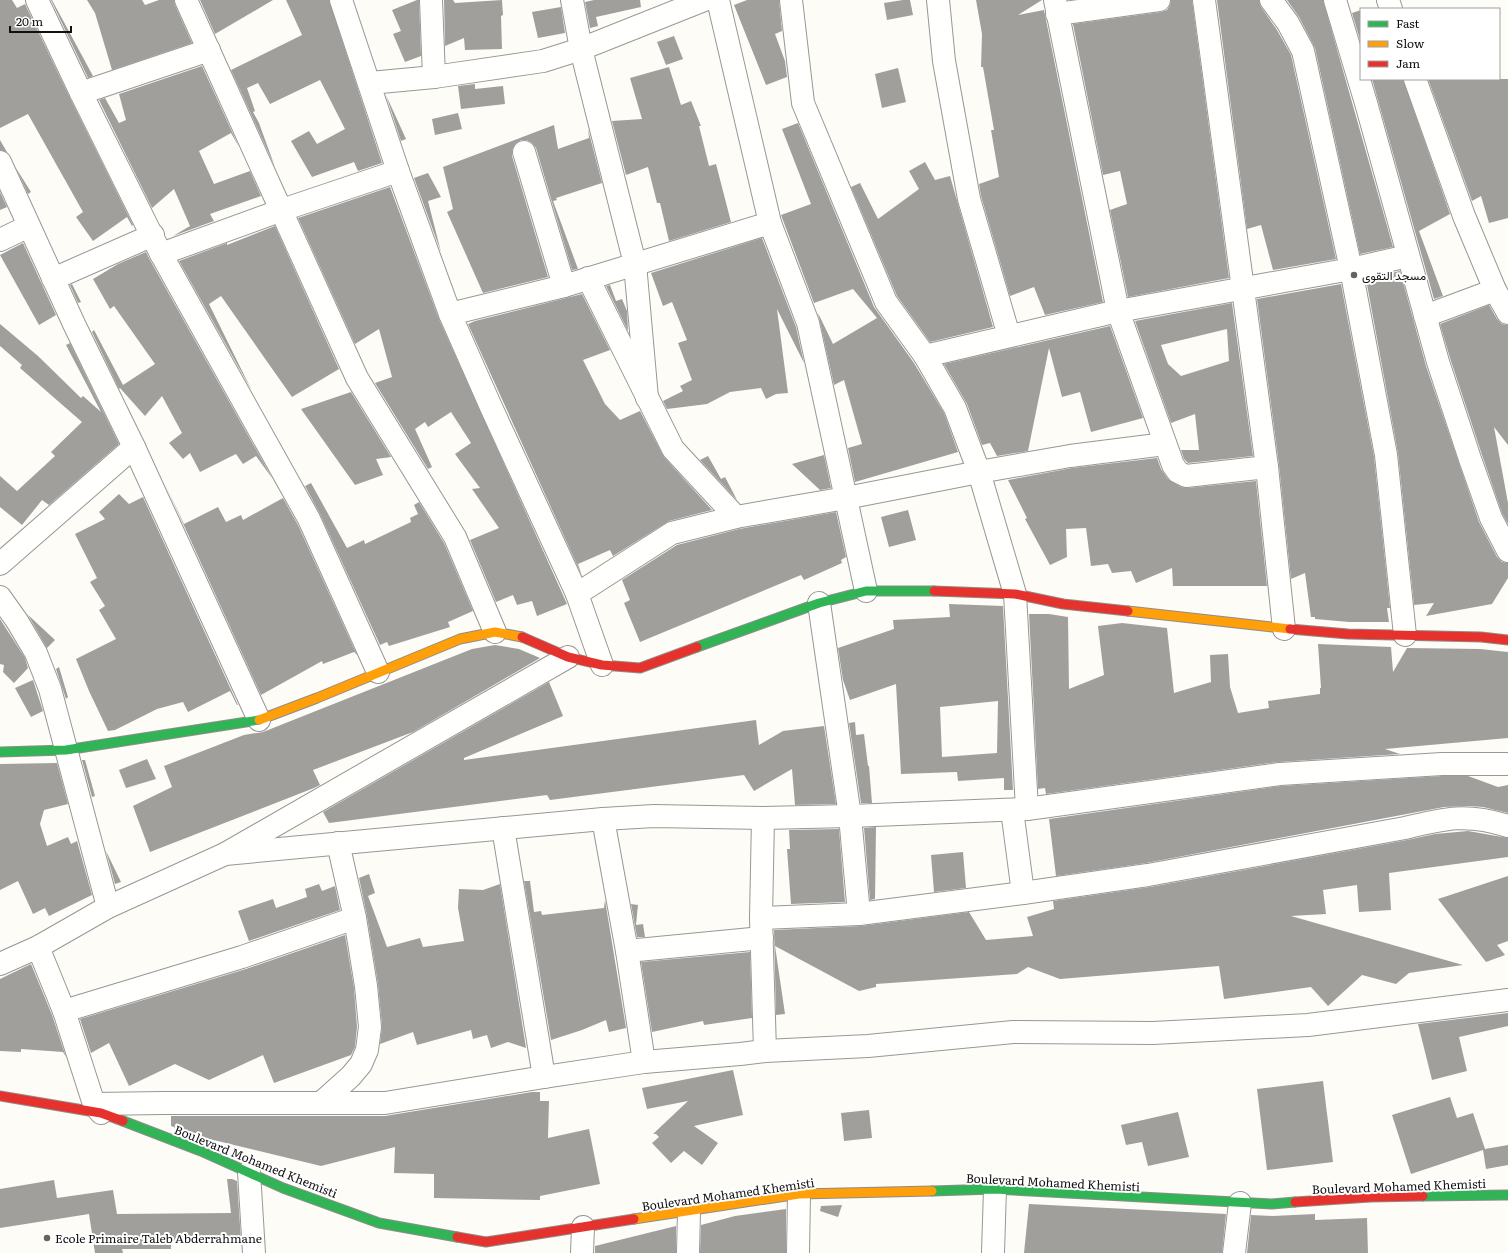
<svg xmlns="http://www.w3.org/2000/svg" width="1508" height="1253" font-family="Literata,Vazirmatn,serif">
  <rect width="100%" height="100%" fill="#fdfcf7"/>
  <!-- building -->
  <g fill="#a19f9c" fill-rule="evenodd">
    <path d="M0 0H12L17 8 25 4 70 98 133 225 132 226 127 217 93 241 76 217 83 212 28 114 0 128Z"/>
    <path d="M51 0H52L93 76 88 78Z"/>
    <path d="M87 0H142L145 5 159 0H174L175 5 192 43 112 70 95 13Z"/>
    <path d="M200 0H273L215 34Z"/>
    <path d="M286 0H329L382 163 358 171 354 162 312 177 291 141 309 131 317 144 345 129 320 80 270 104 258 83 247 88 255 111 253 112 259 123 275 167 231 70 302 35Z"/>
    <path d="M417 0H419L421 56 405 62 393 34 401 31 392 10Z"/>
    <path d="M444 0H453L455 3 502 0 503 15 501 16 502 49 465 50 464 38 445 46Z"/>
    <path d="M594 0H640L641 7 596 17 598 26 590 28 585 2Z"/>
    <path d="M747 0H779L782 31 775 34 785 61 787 77 766 85 734 5Z"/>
    <path d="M903 0H910L913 15 887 20 884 3Z"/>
    <path d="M976 0H1042L1018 15 1044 10 1103 302 1045 315 1034 287 1010 296 981 196 979 184 999 177 991 130H994L983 67H981L982 34Z"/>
    <path d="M1171 0H1192L1229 278 1128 297 1110 210 1127 204 1120 171 1103 175 1073 24 1161 12 1167 10 1170 5Z"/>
    <path d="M1217 0H1259L1261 7 1277 30 1291 55 1336 259 1273 270 1261 225 1247 229Z"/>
    <path d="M1287 0H1323L1393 247 1360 254 1315 48 1299 17Z"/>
    <path d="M561 7 565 33 538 38 532 12Z"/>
    <path d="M1361 10V43L1352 13Z"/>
    <path d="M674 36 683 59 666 65 657 42Z"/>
    <path d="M202 66 239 147 231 133 199 151 214 184 250 171 261 196 210 214 214 221 173 236 190 226 174 189 152 208 99 100 105 98 119 123 126 120 119 94Z"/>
    <path d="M669 67 681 105 691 101 701 126H699L709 166 716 164 731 222 669 241 660 203H657L648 167 626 175 612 121 642 119 630 78Z"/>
    <path d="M898 68 906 102 882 108 875 74Z"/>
    <path d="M1372 79H1403L1450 214 1419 231 1443 296 1434 299Z"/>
    <path d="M1428 79H1508V218L1489 223 1481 196 1472 201Z"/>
    <path d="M475 84V89L503 86 505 104 461 109 458 86Z"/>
    <path d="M386 95 406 139 401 141Z"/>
    <path d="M458 113 462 129 435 135 432 119Z"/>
    <path d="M798 123 874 307 914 363 944 413 958 452 855 482 848 448 862 444 844 380 834 385 818 313 833 344 877 318 853 289 814 303 781 215 811 204 782 129Z"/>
    <path d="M554 125 558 149 589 138 588 129 602 183 556 198 557 200 553 201 578 269 572 270 536 148 532 143 527 140H521L515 144 512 150V156L548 277 483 293 447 212 453 209 443 167Z"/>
    <path d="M0 140 7 152 0 150Z"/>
    <path d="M925 162 935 180 950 176 993 327 930 342 897 296 851 187 860 183 878 219 919 189 909 171Z"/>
    <path d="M16 168 31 192 28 194Z"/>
    <path d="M428 173 441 197 428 201 441 252 414 178Z"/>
    <path d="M390 187 439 319 567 604 537 616 532 601 517 605 513 595 496 602 470 540 499 528 472 489 480 488 455 454 471 443 451 412 428 427 425 422 415 429 432 467 428 469 375 383 392 377 379 329 355 344 298 218Z"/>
    <path d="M0 192 7 207 0 210Z"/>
    <path d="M275 226 339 369 292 397 221 296 209 304 252 391 179 261 227 243V245Z"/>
    <path d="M762 238 796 327 804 363 777 309 788 393 776 394 766 399 761 388 730 392 707 404 667 409 663 401 683 391 680 386 692 380 678 343 687 340 672 302 663 306 651 273Z"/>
    <path d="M23 243 56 315 39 325 0 255Z"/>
    <path d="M146 252 150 260 272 478 256 456 243 464 236 454 200 472 190 453 183 459 169 443 182 433 162 396 145 416 120 388 119 389 92 332 94 330 123 385 155 364 114 306 110 309 93 279 118 264Z"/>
    <path d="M1400 271 1426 366 1479 522 1497 557 1502 562 1508 563V578L1492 604 1426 616 1434 603 1414 605 1398 453 1366 279Z"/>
    <path d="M72 284 81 302 78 303 70 285Z"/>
    <path d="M1341 284 1374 457 1390 608H1387L1389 622H1349L1315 619V617H1311L1305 573 1291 579 1279 465 1257 299Z"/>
    <path d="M610 285 616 301 622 299 627 311 628 331 606 286Z"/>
    <path d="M582 294 610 350 583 360 605 404 620 420 640 411 664 457 712 510 669 521 613 556 610 550 578 564 582 576 468 324 475 321Z"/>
    <path d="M1232 303 1253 456 1188 463 1184 459 1181 450H1199L1195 414 1171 423 1135 321ZM1227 329 1229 361 1181 376 1168 364 1161 345Z"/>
    <path d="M1489 305 1497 319 1502 324 1508 325V445L1494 427 1508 503V524L1502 513 1482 455 1450 358 1440 324Z"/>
    <path d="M0 324 38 356 81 398 83 396 101 412 66 345 70 343 119 444 49 505 42 500 22 525 0 507V476L17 491 55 456 51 452 82 422 20 368 22 365 0 346Z"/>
    <path d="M1110 326 1143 418 1091 432 1080 392 1062 397 1049 348 1028 451 997 456 990 443 982 445 967 404 944 364Z"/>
    <path d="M351 392 391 457 376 459 383 475 355 485 301 409Z"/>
    <path d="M824 455 831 488 820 490 792 464Z"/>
    <path d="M708 456 721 479 725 477 737 500 700 460Z"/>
    <path d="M1157 458 1161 469 1168 479 1181 487 1187 488 1256 481 1267 586H1173L1172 568 1136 583 1131 571 1112 573 1108 564 1091 566 1086 528 1066 529 1067 557 1050 565 1025 519 1027 518 1008 480 1072 468Z"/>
    <path d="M311 483 347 548 364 540 365 544 411 522 410 518 418 514 414 505 419 502 444 543 473 611 448 622 450 627 389 646 387 642 380 645 320 514 305 486Z"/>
    <path d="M166 486 184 524 218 507 226 522 241 515 243 520 283 498 298 525 357 655 354 652 323 664 322 661 261 695Z"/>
    <path d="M119 494 129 504 143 497 238 705H237L230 691 188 712 183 702 157 709 115 730 108 731 89 691 76 659 116 639 99 610 105 606 90 582 97 578 75 534 105 519 99 512Z"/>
    <path d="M908 510 916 540 889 547 881 517Z"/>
    <path d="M836 512 846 557 841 560 842 563 804 580 801 575 640 642 624 603 630 600 622 580 677 545 739 529Z"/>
    <path d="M949 604 1003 606 1013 790H1004V778L958 781 957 772 901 774 896 684 850 700 843 680 838 648 894 629 893 620 950 617ZM998 701 997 753 942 757 940 707Z"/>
    <path d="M26 613 55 640 47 648 28 615Z"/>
    <path d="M1029 614H1049L1068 617 1069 689 1104 675 1098 626 1122 623 1167 628 1174 693 1211 682 1210 655 1228 654 1230 687 1238 713 1269 708 1268 701 1320 694V688H1321L1318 644 1391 647 1393 672 1407 648 1480 649 1508 652V738L1385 749 1400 754 1278 762 1046 794 1045 788 1038 789Z"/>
    <path d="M0 619 25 658 28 668 14 683 3 672 4 665 0 664Z"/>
    <path d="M495 645 519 649 540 658 413 732 313 770 320 785 314 788 150 852 133 806 172 787 164 766 244 735 263 732 472 649Z"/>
    <path d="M59 667 68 697 66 699 56 669Z"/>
    <path d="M33 680 43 711 31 717 15 688Z"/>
    <path d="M549 682 563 716 464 758V760L756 720 759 745 783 731 824 726 836 804 795 805 792 769 754 791 744 775 550 800 547 795 329 823 323 812Z"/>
    <path d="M855 722 856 735 864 734 868 766H869L872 803H861L849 723Z"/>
    <path d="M147 759 156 779 126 788 119 770Z"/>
    <path d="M82 760H85L95 796 92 797Z"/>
    <path d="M57 763 68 804 44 810 40 824 47 846 68 837 71 844 77 841 92 895 49 916 45 908 33 914 18 881 0 890V764Z"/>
    <path d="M1442 776H1468L1498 787 1508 785V813L1483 807 1469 806 1444 807 1146 863 1056 876 1049 819 1281 786Z"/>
    <path d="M876 827 875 899 870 900 864 828Z"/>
    <path d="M839 829 845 902 791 904 787 849H790L789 830Z"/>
    <path d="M1468 831 1508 838V857L1389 873 1391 910 1359 912 1357 885 1323 890 1326 914 1291 916 1463 965 1409 973 1396 984 1362 975 1328 1006 1311 987 1224 999 1219 966 1060 979 1028 967 1017 974 876 984V987L859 991 775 946 785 1014 776 1015 774 930 861 926 969 912 986 940 1033 936 1027 917 1054 909 1053 901 1150 887 1407 840 1435 834Z"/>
    <path d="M106 851 121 882 115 884Z"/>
    <path d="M963 852 966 888 934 892 931 855Z"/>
    <path d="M369 874 375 893 368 896 387 947 420 938 423 947 464 941 458 908 459 889 483 890 500 884 526 1048 508 1042 491 1048 487 1035 473 1039 471 1030 417 1045 413 1032 380 1044 382 1026 378 984 367 916 359 878Z"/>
    <path d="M1508 876V941L1497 945 1505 955 1486 962 1438 899Z"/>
    <path d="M524 881H530L534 912 541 911 542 915 604 908 605 900 626 1028 609 1032 606 1020 582 1030 551 1040Z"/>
    <path d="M319 884 322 891 335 886 340 910 249 941 238 911 273 899 276 908 307 897 305 889Z"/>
    <path d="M631 904 638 905 636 925 643 924 645 937H637Z"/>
    <path d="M345 935 354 988 357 1027 355 1047 351 1055 274 1083 263 1055 209 1080 175 1064 129 1086 109 1043 91 1053 80 1019 246 969Z"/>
    <path d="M750 952 752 1018 704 1025 703 1021 652 1032 641 962Z"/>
    <path d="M31 964 52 1015 66 1057 63 1052 21 1049V1052L0 1051V979Z"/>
    <path d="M1508 1013V1026L1459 1037 1467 1071 1432 1080 1418 1024Z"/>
    <path d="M733 1070 743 1115 694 1126 718 1143 702 1165 684 1151 671 1163 652 1143 659 1137 656 1134H653L688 1101 647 1109 642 1088Z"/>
    <path d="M1323 1081 1333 1162 1267 1170 1257 1089Z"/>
    <path d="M532 1092H540V1101H549L548 1138 589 1129 600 1184 540 1196V1200L434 1198V1174L394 1173 395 1147 321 1166 197 1136 171 1126V1116H385Z"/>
    <path d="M1450 1097 1457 1118 1473 1113 1485 1149 1508 1145V1165L1486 1169 1483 1150 1411 1174 1392 1115Z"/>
    <path d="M869 1110 872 1138 844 1141 841 1113Z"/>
    <path d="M1178 1112 1189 1157 1148 1166 1142 1142 1126 1145 1121 1125Z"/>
    <path d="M227 1179H232L237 1181 241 1240 171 1241V1249H122L123 1253H95L89 1214 0 1228V1189L54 1180 57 1198 113 1190 117 1214 231 1213Z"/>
    <path d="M1029 1204 1226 1214 1222 1253H1024Z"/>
    <path d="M842 1205 838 1217 820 1211 821 1206Z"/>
    <path d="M786 1209V1253H700L701 1225 735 1216Z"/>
    <path d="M1315 1214V1220L1367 1218 1368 1253H1247L1251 1215 1273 1216Z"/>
    <path d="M676 1226V1253H595V1246Z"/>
  </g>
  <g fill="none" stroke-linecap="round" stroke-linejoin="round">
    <!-- street casing -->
    <g stroke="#979795" stroke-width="24">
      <g id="street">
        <path d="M37 0 81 93 161 254 309 519 378 672"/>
        <path d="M186 0 357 378 455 537 495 632"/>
        <path d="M341 0 398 171 450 314 491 407 577 594 602 665"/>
        <path d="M431 0 434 77"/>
        <path d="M572 0 581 49 635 264 647 398"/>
        <path d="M718 0 770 223 808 323 866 591"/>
        <path d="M791 0 803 103 886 302 925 356 955 408 979 472 1015 594 1027 809"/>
        <path d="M938 0 944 61 969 199 1009 336"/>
        <path d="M1055 0 1118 311 1173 465 1178 472 1186 476 1267 467"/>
        <path d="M1204 0 1267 467 1284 629"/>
        <path d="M1271 0 1288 23 1303 51 1351 269 1386 455 1405 635"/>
        <path d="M1335 0 1366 103 1438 362 1470 459 1491 518 1508 551"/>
        <path d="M1388 0 1391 9"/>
        <path d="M1057 14 1159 0"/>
        <path d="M1415 79 1464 216 1495 290 1508 313"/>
        <path d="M370 83 434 77 543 61 581 49 704 0"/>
        <path d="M81 93 209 50"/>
        <path d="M524 152 564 286"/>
        <path d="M0 162 74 324 134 447 259 720"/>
        <path d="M0 240 29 226"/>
        <path d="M161 254 282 210 398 171"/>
        <path d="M588 278 673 449 736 517"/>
        <path d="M53 279 153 235"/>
        <path d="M450 314 564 286 770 223"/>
        <path d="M1425 316 1495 290"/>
        <path d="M925 356 1118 311 1351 269 1408 256"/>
        <path d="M0 564 134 447"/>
        <path d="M577 594 672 533 736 517 846 498 979 472 1070 456 1165 444"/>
        <path d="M0 597 17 621 36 653 50 689 108 907"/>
        <path d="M819 603 850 816 859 914"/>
        <path d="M1012 810 1023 893"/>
        <path d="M763 818 761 918 765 1051"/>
        <path d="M603 819 627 951 644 1062"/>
        <path d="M503 828 544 1077"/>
        <path d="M225 854 603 819 654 816 763 818 850 816 1027 809 1280 774 1442 764H1508"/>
        <path d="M761 918 859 914 1023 893 1148 875 1405 828C1446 818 1467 813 1508 826"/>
        <path d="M38 947 64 1011 94 1104 101 1113"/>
        <path d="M627 951 762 938"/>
        <path d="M0 964 38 947 108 907 225 854 568 657"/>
        <path d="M64 1011 242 957 355 918"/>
        <path d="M321 1103 351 1076 361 1064 367 1050 370 1027 366 986 355 918 338 843"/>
        <path d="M94 1104 163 1103H385L544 1077 644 1062 740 1054 765 1051 868 1046 1013 1032 1153 1033 1308 1025 1508 1000"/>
        <path d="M249 1172 254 1253"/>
        <path d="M582 1253 583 1227"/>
        <path d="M688 1253 689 1211"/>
        <path d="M798 1253 799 1194"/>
        <path d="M993 1253 995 1189"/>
        <path d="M1234 1253 1240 1203"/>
      </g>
    </g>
    <!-- fast casing -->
    <g stroke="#8e8d8b" stroke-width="11">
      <g id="fast">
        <path d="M697 647 819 603 866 591H934"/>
        <path d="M0 752 66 750 259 720"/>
        <path d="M123 1121 201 1151 283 1188 379 1223 457 1237"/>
        <path d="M932 1191 995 1189 1272 1204 1295 1202"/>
        <path d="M1423 1196 1508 1195"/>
      </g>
    </g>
    <!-- slow casing -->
    <g stroke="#8e8d8b" stroke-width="11">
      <g id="slow">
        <path d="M1128 611 1290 629"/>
        <path d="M259 720 317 698 460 639 495 632 522 637"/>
        <path d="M634 1219 799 1194 932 1191"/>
      </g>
    </g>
    <!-- jam casing -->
    <g stroke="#8e8d8b" stroke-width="11">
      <g id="jam">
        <path d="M934 591 1015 594 1063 604 1128 611"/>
        <path d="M1290 629 1348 634 1481 637 1508 640"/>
        <path d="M522 637 568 657 602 665 640 668 697 647"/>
        <path d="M0 1096 101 1113 123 1121"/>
        <path d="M1295 1202 1371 1197 1423 1196"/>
        <path d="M457 1237 486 1242 634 1219"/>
      </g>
    </g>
    <!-- street -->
    <use href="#street" stroke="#fffffe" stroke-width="22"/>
    <!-- fast -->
    <use href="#fast" stroke="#30b455" stroke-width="9"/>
    <!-- slow -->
    <use href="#slow" stroke="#ff9f0a" stroke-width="9"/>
    <!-- jam -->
    <use href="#jam" stroke="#e5322d" stroke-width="9"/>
  </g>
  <!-- markers -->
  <g fill="#646362" stroke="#fff" stroke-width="1.5">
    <circle cx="1354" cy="275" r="4"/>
    <circle cx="47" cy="1238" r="4"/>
  </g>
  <g text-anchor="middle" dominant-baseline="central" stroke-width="4" stroke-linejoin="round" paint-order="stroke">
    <!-- poi labels -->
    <g font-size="12" fill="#111" stroke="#fff" text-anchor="start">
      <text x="1362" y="275">مسجد التقوى</text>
      <text x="55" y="1238">Ecole Primaire Taleb Abderrahmane</text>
    </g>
    <!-- street labels -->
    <g font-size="12" fill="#111" stroke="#fff">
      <text transform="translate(256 1161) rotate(22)">Boulevard Mohamed Khemisti</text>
      <text transform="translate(1053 1182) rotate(3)">Boulevard Mohamed Khemisti</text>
      <text transform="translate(1399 1186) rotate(-2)">Boulevard Mohamed Khemisti</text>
      <text transform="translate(728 1194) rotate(-8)">Boulevard Mohamed Khemisti</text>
    </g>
  </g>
  <!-- legend -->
  <rect x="1360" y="8" width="140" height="72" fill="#ffffff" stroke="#a0a0a0"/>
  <rect x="1368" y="21" width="20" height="6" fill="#30b455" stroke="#a0a0a0"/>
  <text x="1396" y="28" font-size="12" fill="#111111">Fast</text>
  <rect x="1368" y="41" width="20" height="6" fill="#ff9f0a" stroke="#a0a0a0"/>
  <text x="1396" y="48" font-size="12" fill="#111111">Slow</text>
  <rect x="1368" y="61" width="20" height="6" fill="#e5322d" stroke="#a0a0a0"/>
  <text x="1396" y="68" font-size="12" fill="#111111">Jam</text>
  <!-- scale -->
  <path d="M10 26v6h61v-6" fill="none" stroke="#111111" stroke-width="2"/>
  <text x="16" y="26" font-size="12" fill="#111111" stroke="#ffffff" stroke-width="3" paint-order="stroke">20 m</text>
</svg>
